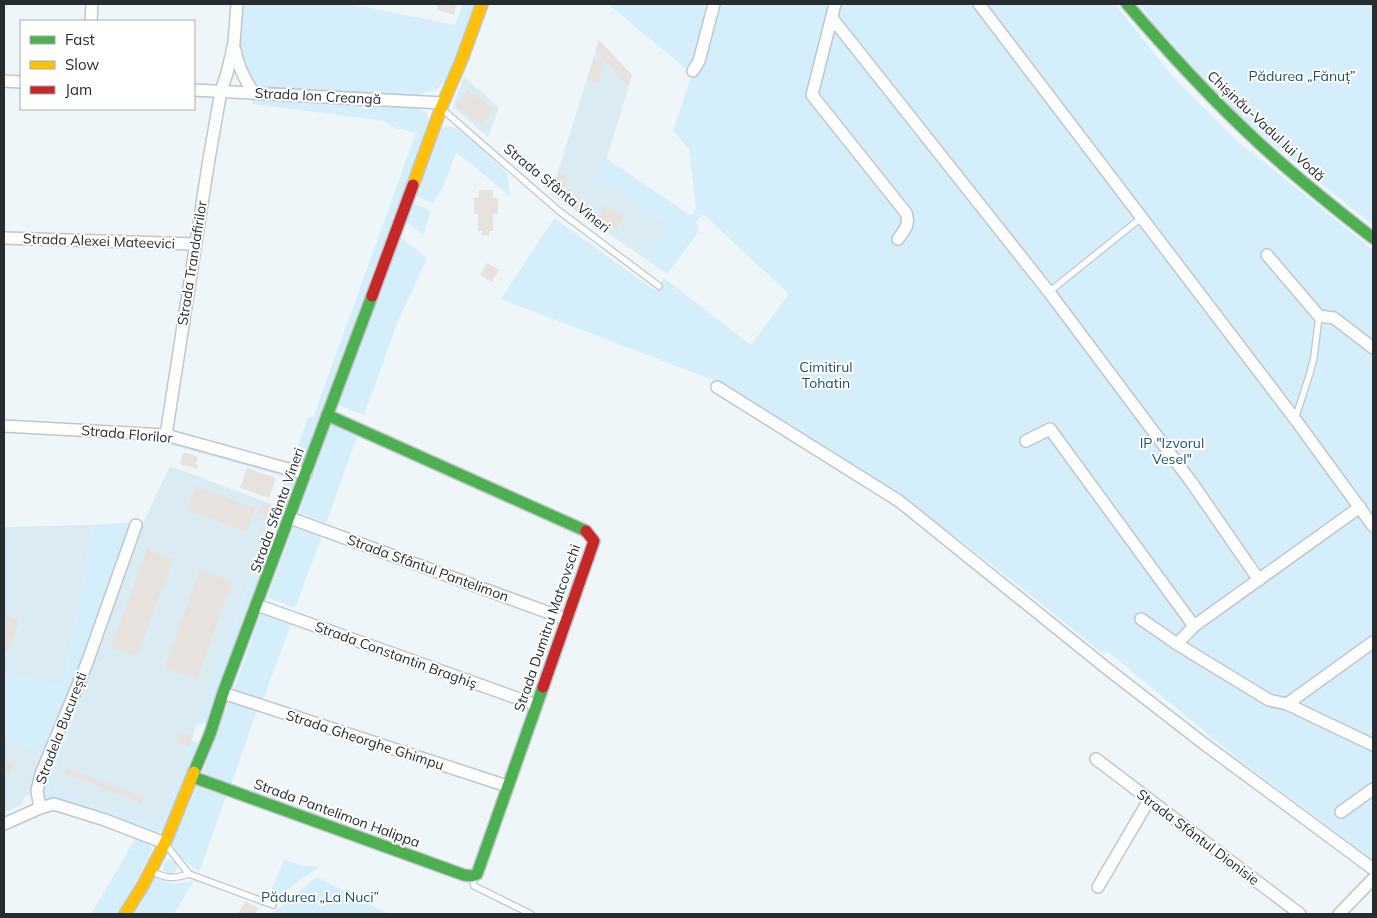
<svg xmlns="http://www.w3.org/2000/svg" width="1377" height="918" font-family="Mulish,sans-serif">
  <rect width="100%" height="100%" fill="#eef6fa"/>
  <!-- built -->
  <g fill="#daebf4">
    <path d="M599 40 632 75 601 177 668 225 644 258 551 194Z"/>
    <path d="M464 77 499 107 488 137 453 107Z"/>
    <path d="M170 466 277 506 159 828 48 789 144 521Z"/>
    <path d="M93 525 63 688 4 673V527Z"/>
    <path d="M4 738 40 752 22 804 4 813Z"/>
  </g>
  <!-- green -->
  <g fill="#d5eefc">
    <path d="M241 4H349L455 25 463 4H475L448 78 435 90 419 95 263 89 255 86 242 62 239 35Z"/>
    <path d="M608 4H1115L1172 76 1236 140 1373 250V860L1237 758 1107 651 1103 654C1036 598 968 545 897 494L721 383 501 299 554 218 656 291 664 278 751 345 789 294 703 214 696 221 699 231 667 274 644 258 668 225 600 177 606 158 691 216 696 209 689 150 673 130 692 74Z"/>
    <path d="M1139 4H1373V225L1246 123 1156 27Z"/>
    <path d="M252 97 416 106C428 113 429 116 429 129L306 461C298 465 294 465 286 462L294 458 308 417 313 418 416 133 395 128 385 121 252 104Z"/>
    <path d="M448 126 456 128 470 137 507 173 510 196 456 152 443 187 433 203 415 195 439 130Z"/>
    <path d="M412 203 430 210 424 235 405 221Z"/>
    <path d="M399 236 427 258 398 321 364 415 338 405Z"/>
    <path d="M331 424 358 434 326 523 299 513Z"/>
    <path d="M162 440 178 442 288 472 294 477 296 483 277 528 270 526 287 477 178 447 159 444Z"/>
    <path d="M144 521 48 788 159 828 191 740 198 743 164 830 157 833H149L52 800 44 798 40 791 25 796 40 752 4 738V673L63 688 93 525Z"/>
    <path d="M294 526 322 536 295 608 267 598Z"/>
    <path d="M268 531 275 535 208 723 197 724Z"/>
    <path d="M261 613 291 624 263 700 234 690Z"/>
    <path d="M229 701 257 710 231 785 202 774Z"/>
    <path d="M198 784 227 794 199 872 181 858 171 846Z"/>
    <path d="M137 836C146 839 149 841 152 851L119 914H91Z"/>
    <path d="M284 859 304 866H320L272 900 268 898Z"/>
    <circle cx="170" cy="867" r="7"/>
    <path d="M317 877 388 914H271Z"/>
    <path d="M157 878 172 884 194 881 174 914H132L153 879Z"/>
  </g>
  <!-- building -->
  <g fill="#e7e2de">
    <path d="M436 4 456 5 454 15 437 10 438 6 436 5Z"/>
    <path d="M599 40 632 75 628 87 596 50Z"/>
    <path d="M594 58 604 61 598 83 587 80Z"/>
    <path d="M468 90 494 109 482 125 456 106Z"/>
    <path d="M559 171 569 177 564 190 555 184Z"/>
    <path d="M479 190H493V198H498V214H493V231H489V235H482V231H478V214H474V198H479Z"/>
    <path d="M573 195 591 207 588 219 567 205Z"/>
    <path d="M606 205 624 217 616 229 598 217Z"/>
    <path d="M487 263 499 270 492 282 480 275Z"/>
    <path d="M184 452 198 457 196 464H198L197 469 180 464Z"/>
    <path d="M247 468 276 478 269 498 240 488Z"/>
    <path d="M196 486 255 508 247 532 187 510Z"/>
    <path d="M262 502 277 508 272 519 258 513Z"/>
    <path d="M147 549 173 559 137 656 111 647Z"/>
    <path d="M200 569 232 581 197 679 165 667Z"/>
    <path d="M4 615 19 621 9 650 4 649Z"/>
    <path d="M181 732 193 736 189 747 177 743Z"/>
    <path d="M4 760 13 763 10 774 4 772Z"/>
    <path d="M67 768 143 797 141 803 64 773Z"/>
    <path d="M245 901 258 908 255 914H238Z"/>
  </g>
  <g fill="none" stroke-linecap="round" stroke-linejoin="round">
    <!-- lane casing -->
    <g stroke="#c0c6ca" stroke-width="8">
      <g id="lane">
        <path d="M442 109 559 211 659 286"/>
        <path d="M1049 292 1141 218"/>
        <path d="M1295 419 1310 373 1314 357 1319 316"/>
        <path d="M167 846 189 874 273 905"/>
        <path d="M151 871C167 879 172 879 189 874"/>
        <path d="M472 876 474 886 531 914"/>
      </g>
    </g>
    <!-- street casing -->
    <g stroke="#c0c6ca" stroke-width="14">
      <g id="street">
        <path d="M835 4 812 95 906 213C910 225 905 229 898 239"/>
        <path d="M979 4 1295 419 1373 526"/>
        <path d="M832 18 1049 292 1192 483 1259 580"/>
        <path d="M91 21 92 4"/>
        <path d="M235 50C238 67 244 79 254 93"/>
        <path d="M693 71 699 61 714 4"/>
        <path d="M4 81 21 82"/>
        <path d="M194 90 443 103"/>
        <path d="M4 238 195 244"/>
        <path d="M1267 255 1319 316 1334 318 1373 348"/>
        <path d="M717 387 899 501 1105 667 1203 743 1373 869"/>
        <path d="M4 426 166 435 306 474"/>
        <path d="M166 435 209 159 221 91 227 73 234 43 237 4"/>
        <path d="M1026 441 1050 429 1194 626"/>
        <path d="M290 518 566 619"/>
        <path d="M257 605 536 705"/>
        <path d="M1141 619 1177 644 1269 700 1287 704 1373 745"/>
        <path d="M1177 644 1194 626 1360 507"/>
        <path d="M223 693 507 786"/>
        <path d="M1287 704 1373 642"/>
        <path d="M1096 759 1300 914"/>
        <path d="M40 808 37 791 41 774 87 663 136 525"/>
        <path d="M1341 812 1373 789"/>
        <path d="M4 824 40 808 54 804 105 820 165 843"/>
        <path d="M1098 887 1149 800"/>
        <path d="M1339 914 1373 879"/>
      </g>
    </g>
    <!-- fast casing -->
    <g stroke="#c0c6ca" stroke-width="14">
      <g id="fast">
        <path d="M1127 4C1164 47 1201 88 1242 127 1283 167 1328 203 1373 238"/>
        <path d="M327 415 586 531"/>
        <path d="M194 772 210 734 223 693 372 296"/>
        <path d="M193 777 464 875 472 876 477 874 543 687"/>
      </g>
    </g>
    <!-- slow casing -->
    <g stroke="#c0c6ca" stroke-width="14">
      <g id="slow">
        <path d="M413 185 441 108 462 59 482 4"/>
        <path d="M125 914 142 887 165 843 194 772"/>
      </g>
    </g>
    <!-- jam casing -->
    <g stroke="#c0c6ca" stroke-width="14">
      <g id="jam">
        <path d="M372 296 413 185"/>
        <path d="M543 687 594 541 586 531"/>
      </g>
    </g>
    <!-- lane -->
    <use href="#lane" stroke="#fcfefe" stroke-width="5.5"/>
    <!-- street -->
    <use href="#street" stroke="#fcfefe" stroke-width="11"/>
    <!-- fast -->
    <use href="#fast" stroke="#4caf50" stroke-width="11"/>
    <!-- slow -->
    <use href="#slow" stroke="#ffc107" stroke-width="11"/>
    <!-- jam -->
    <use href="#jam" stroke="#c62828" stroke-width="11"/>
  </g>
  <g text-anchor="middle" dominant-baseline="central" stroke-width="4" stroke-linejoin="round" paint-order="stroke">
    <!-- park labels -->
    <g font-size="14" fill="#1b5169" stroke="#fff">
      <text x="1302" y="76">Pădurea „Fănuț”</text>
      <text x="826" y="367">Cimitirul<tspan x="826" dy="16">Tohatin</tspan></text>
      <text x="1172" y="443">IP "Izvorul<tspan x="1172" dy="16">Vesel"</tspan></text>
      <text x="320" y="897">Pădurea „La Nuci”</text>
    </g>
    <!-- street labels -->
    <g font-size="14" fill="#262d30" stroke="#fff">
      <text transform="translate(318 96) rotate(3)">Strada Ion Creangă</text>
      <text transform="translate(1266 126) rotate(43)">Chișinău-Vadul lui Vodă</text>
      <text transform="translate(557 188) rotate(39)">Strada Sfânta Vineri</text>
      <text transform="translate(99 241) rotate(2)">Strada Alexei Mateevici</text>
      <text transform="translate(192 263) rotate(-81)">Strada Trandafirilor</text>
      <text transform="translate(127 434) rotate(5)">Strada Florilor</text>
      <text transform="translate(277 510) rotate(-70)">Strada Sfânta Vineri</text>
      <text transform="translate(428 568) rotate(20)">Strada Sfântul Pantelimon</text>
      <text transform="translate(547 628) rotate(-71)">Strada Dumitru Matcovschi</text>
      <text transform="translate(396 655) rotate(20)">Strada Constantin Braghiş</text>
      <text transform="translate(61 728) rotate(-69)">Stradela București</text>
      <text transform="translate(365 740) rotate(18)">Strada Gheorghe Ghimpu</text>
      <text transform="translate(337 813) rotate(20)">Strada Pantelimon Halippa</text>
      <text transform="translate(1198 837) rotate(37)">Strada Sfântul Dionisie</text>
    </g>
  </g>
  <!-- border -->
  <rect width="1377" height="918" fill="none" stroke="#262d30" stroke-width="10"/>
  <!-- legend -->
  <rect x="20" y="20" width="175" height="90" fill="#ffffff" stroke="#a8abac"/>
  <rect x="30" y="36" width="25" height="8" fill="#4caf50" stroke="#a8abac"/>
  <text x="65" y="45" font-size="15" fill="#262d30">Fast</text>
  <rect x="30" y="61" width="25" height="8" fill="#ffc107" stroke="#a8abac"/>
  <text x="65" y="70" font-size="15" fill="#262d30">Slow</text>
  <rect x="30" y="86" width="25" height="8" fill="#c62828" stroke="#a8abac"/>
  <text x="65" y="95" font-size="15" fill="#262d30">Jam</text>
</svg>
